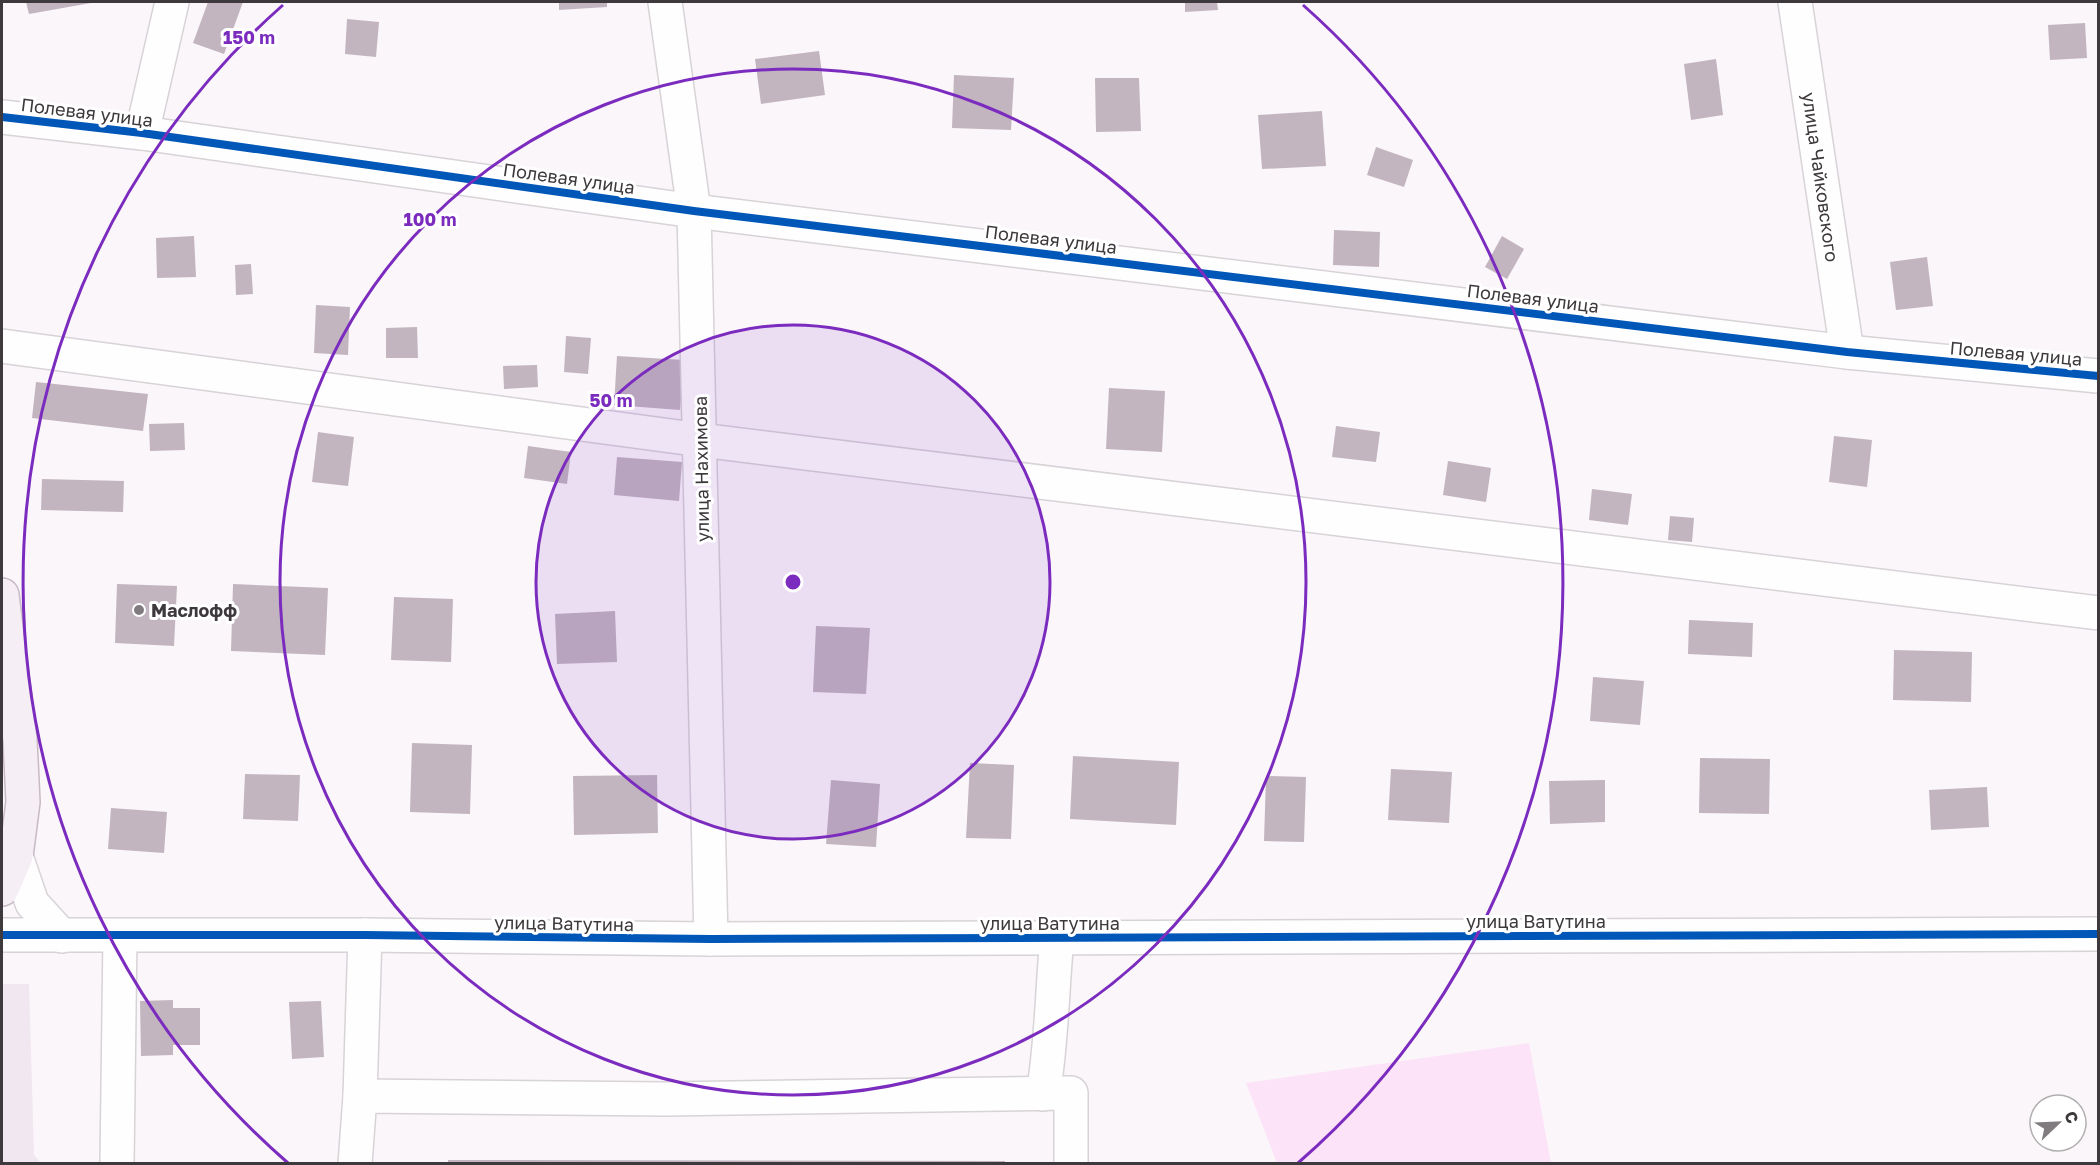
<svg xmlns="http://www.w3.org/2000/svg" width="2100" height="1165" font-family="'Golos Text',sans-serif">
  <rect width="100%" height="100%" fill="#fbf6fa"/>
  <!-- built -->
  <path fill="#f1e7f0" d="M2 984H29L34 1155 41 1163H2Z"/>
  <!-- green -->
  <path fill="#fce3f7" d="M1529 1043 1551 1163H1277L1246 1083Z"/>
  <!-- building -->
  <g fill="#c2b5c0">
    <path d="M26 2H91V3L29 14Z"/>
    <path d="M208 2H243L224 54 193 43Z"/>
    <path d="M559 2H607V7L559 10Z"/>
    <path d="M1185 2H1217L1218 10 1185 12Z"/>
    <path d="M347 19 379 22 376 57 345 54Z"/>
    <path d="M2085 23 2087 58 2050 60 2048 25Z"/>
    <path d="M819 51 825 95 761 104 755 59Z"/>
    <path d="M1716 59 1723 115 1691 120 1684 64Z"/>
    <path d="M954 75 1014 78 1011 130 952 128Z"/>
    <path d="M1095 78H1139L1141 131 1096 132Z"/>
    <path d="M1322 111 1326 166 1262 169 1258 115Z"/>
    <path d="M1376 147 1413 160 1404 187 1367 175Z"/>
    <path d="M1334 230 1380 232 1379 267 1333 265Z"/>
    <path d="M194 236 196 277 157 278 156 238Z"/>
    <path d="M1502 236 1524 249 1507 279 1485 267Z"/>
    <path d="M1927 257 1933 306 1896 310 1890 262Z"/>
    <path d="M251 264 253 294 236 295 235 265Z"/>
    <path d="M316 305 350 307 348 355 314 353Z"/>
    <path d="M417 327 418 358H386V328Z"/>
    <path d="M566 336 591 338 588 374 564 372Z"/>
    <path d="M617 356 684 360 680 410 614 405Z"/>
    <path d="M537 365 538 387 504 389 503 366Z"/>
    <path d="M36 382 148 394 143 431 32 418Z"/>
    <path d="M1109 388 1165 391 1162 452 1106 449Z"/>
    <path d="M184 423 185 450 150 451 149 424Z"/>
    <path d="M1336 426 1380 432 1376 462 1332 457Z"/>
    <path d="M318 432 354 437 348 486 312 482Z"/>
    <path d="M1834 436 1872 440 1867 487 1829 482Z"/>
    <path d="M528 446 571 452 567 484 524 478Z"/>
    <path d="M617 457 682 462 679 501 614 495Z"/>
    <path d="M1448 461 1491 468 1486 502 1443 495Z"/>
    <path d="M42 479 124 481 123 512 41 510Z"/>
    <path d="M1592 489 1632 494 1628 525 1589 520Z"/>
    <path d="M1670 516 1694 518 1692 542 1668 540Z"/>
    <path d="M117 584 177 586 174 646 115 643Z"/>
    <path d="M233 584 328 588 325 655 231 651Z"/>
    <path d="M394 597 453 599 451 662 391 660Z"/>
    <path d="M615 611 617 662 557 664 555 614Z"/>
    <path d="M1689 620 1753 623 1752 657 1688 654Z"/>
    <path d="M816 626 870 628 866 694 813 692Z"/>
    <path d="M1894 650 1972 652 1971 702 1893 700Z"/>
    <path d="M1593 677 1644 681 1640 725 1590 721Z"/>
    <path d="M412 743 472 745 470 814 410 812Z"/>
    <path d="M1073 756 1179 762 1176 825 1070 819Z"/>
    <path d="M1700 758 1770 759 1769 814 1699 813Z"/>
    <path d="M970 763 1014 765 1011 839 966 838Z"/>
    <path d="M1391 769 1452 772 1449 823 1388 820Z"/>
    <path d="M245 774 300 775 298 821 243 819Z"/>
    <path d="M657 775 658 833 574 835 573 776Z"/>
    <path d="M1266 776 1306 777 1304 842 1264 841Z"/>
    <path d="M831 780 880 784 876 847 826 844Z"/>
    <path d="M1605 780V822L1550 824 1549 781Z"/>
    <path d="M1987 787 1989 827 1931 830 1929 790Z"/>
    <path d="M111 808 167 812 164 853 108 849Z"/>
    <path d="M173 1000V1008H200V1045H173V1055L141 1056 140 1001Z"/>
    <path d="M321 1001 324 1057 292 1059 289 1002Z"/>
    <path d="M448 1160 1005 1161V1164H448Z"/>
  </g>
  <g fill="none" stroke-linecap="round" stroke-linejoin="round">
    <!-- minor casing -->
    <g stroke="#d7d3d7" stroke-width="36">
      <g id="minor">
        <path d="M665 2 694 211 711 939"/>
        <path d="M1795 2 1847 352"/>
        <path d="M2 117 142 133 694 211 1847 352 2098 376"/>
        <path d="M142 133 172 2"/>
        <path d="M2 346 701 440 2098 613"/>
        <path d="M16 856 32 903 62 936"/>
        <path d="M2 935H365L711 939 2098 934"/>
        <path d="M1043 1094C1052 1043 1052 989 1057 938"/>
        <path d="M360 1096 365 935"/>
        <path d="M117 1164 120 936"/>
        <path d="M355 1164 360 1096 666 1099 1071 1093V1164"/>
      </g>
    </g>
    <!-- major casing -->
    <g stroke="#c7bac5" stroke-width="36">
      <path id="major" d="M2 595 20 740 23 802 16 856 2 889"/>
    </g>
    <!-- minor -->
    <use href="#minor" stroke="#fefefe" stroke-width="33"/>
    <!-- major -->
    <use href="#major" stroke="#f5eef4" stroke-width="33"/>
    <!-- cycleway casing -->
    <g stroke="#fff" stroke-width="11">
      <g id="cycleway">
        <path d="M2 117 142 133 694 211 1847 352 2098 376"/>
        <path d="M2 935H365L711 939 2098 934"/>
      </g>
    </g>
    <!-- cycleway -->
    <use href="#cycleway" stroke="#0057b8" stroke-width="8"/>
  </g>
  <!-- distance rings -->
  <circle cx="793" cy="582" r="257" fill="#7b2cbf" fill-opacity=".12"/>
  <g fill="none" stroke="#7b2cbf" stroke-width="3">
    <circle cx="793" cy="582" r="257"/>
    <circle cx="793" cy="582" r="513"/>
    <path d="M288 1163A770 770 0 0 1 283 5M1303 5A770 770 0 0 1 1298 1163"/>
  </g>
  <!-- markers -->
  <circle fill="#807b7e" stroke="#fff" stroke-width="2" cx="139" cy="610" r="6"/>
  <g text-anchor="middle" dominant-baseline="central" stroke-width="6" stroke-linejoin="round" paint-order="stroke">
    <!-- street labels -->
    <g font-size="18" fill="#3d393c" stroke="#fff">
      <text transform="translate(87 112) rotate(7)">Полевая улица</text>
      <text transform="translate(1821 177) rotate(82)">улица Чайковского</text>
      <text transform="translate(569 178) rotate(8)">Полевая улица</text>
      <text transform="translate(1051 239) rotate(7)">Полевая улица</text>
      <text transform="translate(1533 298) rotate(7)">Полевая улица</text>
      <text transform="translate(2016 353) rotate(5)">Полевая улица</text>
      <text transform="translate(701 469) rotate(-91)">улица Нахимова</text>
      <text x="1536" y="921">улица Ватутина</text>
      <text transform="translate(564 923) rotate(1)">улица Ватутина</text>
      <text x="1050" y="923">улица Ватутина</text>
    </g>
    <!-- poi labels -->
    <g font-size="18" font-weight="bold" fill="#3d393c" stroke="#fff" text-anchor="start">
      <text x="151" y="610">Маслофф</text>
    </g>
  </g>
  <circle cx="793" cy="582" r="9" fill="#7b2cbf" stroke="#fff" stroke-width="3"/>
  <g font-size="18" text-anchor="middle" font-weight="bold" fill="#7b2cbf" stroke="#fff" stroke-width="6" stroke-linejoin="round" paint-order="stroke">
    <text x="249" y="44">150 m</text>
    <text x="430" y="226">100 m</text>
    <text x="611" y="407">50 m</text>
  </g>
  <!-- border -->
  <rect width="2100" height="1165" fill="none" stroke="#3d393c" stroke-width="6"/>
  <!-- north arrow -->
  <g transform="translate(2058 1123) rotate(67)"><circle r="28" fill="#ffffff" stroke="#b1b0b1" stroke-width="1.5"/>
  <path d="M0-4.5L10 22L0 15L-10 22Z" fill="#807b7e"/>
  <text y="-9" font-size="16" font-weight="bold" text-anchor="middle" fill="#3d393c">С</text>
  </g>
</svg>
